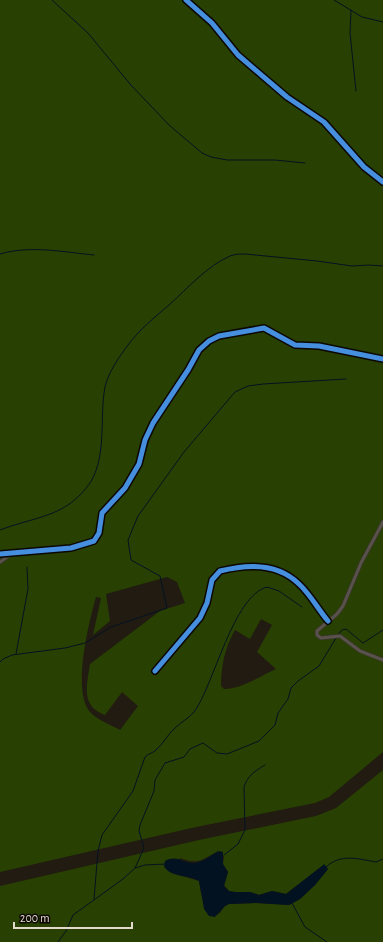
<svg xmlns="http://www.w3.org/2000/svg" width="383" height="942" font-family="'Alegreya Sans',sans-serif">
  <rect width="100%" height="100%" fill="#211b11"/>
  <!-- green -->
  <g fill="#284102" fill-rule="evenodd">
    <path d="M0 0H383V752L329 797 315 803 196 827 0 872ZM167 577 177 582 185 603 160 611 90 664C87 685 80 706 105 715L122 692 138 706 120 730C111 725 98 720 91 713 71 693 89 622 96 597L101 598 93 635 110 621 106 594ZM261 619 272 625 257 652 276 669C260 676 242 689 224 689L221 686C221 666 225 647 235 630L250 639Z"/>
    <path d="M383 770V942H0V886L199 840 316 816 336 808ZM218 851 224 856 223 864 228 872 224 885 229 891 235 892H250L259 895 272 891 286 894 322 866 328 869 315 885 300 899 289 905 256 903 229 904 225 906 219 914 201 893 199 881 172 873 180 858C199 865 201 860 218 851Z"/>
  </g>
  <!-- water -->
  <path fill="#031220" d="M219 851 223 852V864L228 872 224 886 229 891 235 892H250L259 895 272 891 286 894 322 866 324 864 328 869 315 885 300 899 289 905 256 903 229 904 225 906 215 917 209 916 204 909 199 881C189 875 169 877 164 866L165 861C176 855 182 862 192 863 202 863 211 855 219 851Z"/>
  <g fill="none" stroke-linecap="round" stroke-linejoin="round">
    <!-- stream -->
    <g stroke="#031220" stroke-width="1">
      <path d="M52 0 88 33 130 84 169 125 202 153 211 157 227 160H275L305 163"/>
      <path d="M334 0 362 17 383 22"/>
      <path d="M351 10 350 33 356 91"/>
      <path d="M0 254C30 245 63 252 94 255"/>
      <path d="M0 530C33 517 63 518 87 487 108 461 99 418 105 387 108 373 119 357 128 345 139 330 155 317 169 305 188 288 207 266 230 256 235 254 240 254 245 254L317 261 352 266 369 265 383 266"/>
      <path d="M337 636 342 630 346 629 363 643 383 630"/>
      <path d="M16 654 28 589 27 567"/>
      <path d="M0 662 3 659 12 655 65 648 85 643 111 627 167 608 160 576 131 560 128 540 138 516 184 452 235 392 248 386 263 384 346 379"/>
      <path d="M224 855 238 844 245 830 244 787C248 775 255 771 265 765"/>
      <path d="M326 867C341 853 358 859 376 862L383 859"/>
      <path d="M135 868 145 865 166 864"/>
      <path d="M94 899 98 851 102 835 133 791 145 757C148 754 152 753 155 751 163 744 168 734 175 728 181 722 189 718 194 712 214 685 233 596 267 587L279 591 302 607"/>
      <path d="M292 903 305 927 327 942"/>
      <path d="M58 942 66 931 73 915 123 879 135 868 144 848 139 831 140 825 154 791 155 780 165 763 184 757 190 749 203 743 217 753 227 754 259 741 275 725 278 713 288 699 291 688 298 681 319 666 336 638"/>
    </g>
    <!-- minor casing -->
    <g stroke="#3a342d" stroke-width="4.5">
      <g id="minor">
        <path d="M186 0 212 23 238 55 287 97 324 122 364 167 383 182"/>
        <path d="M383 522 361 563 343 606 337 614 317 631V635L321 638 340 636 360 651 383 660"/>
        <path d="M0 554 71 548 94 541 99 533 102 513 125 488 139 464 145 440 153 423 188 370 199 350 209 341 219 336 264 328 295 345 319 346 383 359"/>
        <path d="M0 562 10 555"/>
        <path d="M155 671 200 618 207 603 212 580 220 571C247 564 278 563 299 584 310 594 318 609 328 621"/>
      </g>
    </g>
    <!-- minor -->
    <use href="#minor" stroke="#58524b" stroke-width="3"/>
    <!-- cycleway casing -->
    <g stroke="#0c0703" stroke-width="8">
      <g id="cycleway">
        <path d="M186 0 212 23 238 55 287 97 324 122 364 167 383 182"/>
        <path d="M0 554 71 548 94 541 99 533 102 513 125 488 139 464 145 440 153 423 188 370 199 350 209 341 219 336 264 328 295 345 319 346 383 359"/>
        <path d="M155 671 200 618 207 603 212 580 220 571C247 564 278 563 299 584 310 594 318 609 328 621"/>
      </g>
    </g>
    <!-- cycleway -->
    <use href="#cycleway" stroke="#468fdf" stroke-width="5"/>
  </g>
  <!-- scale -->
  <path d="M14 922v6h118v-6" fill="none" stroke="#e1d9ce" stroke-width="2"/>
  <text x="20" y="922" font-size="12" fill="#e1d9ce" stroke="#0c0703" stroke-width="3" paint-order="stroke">200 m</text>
</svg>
